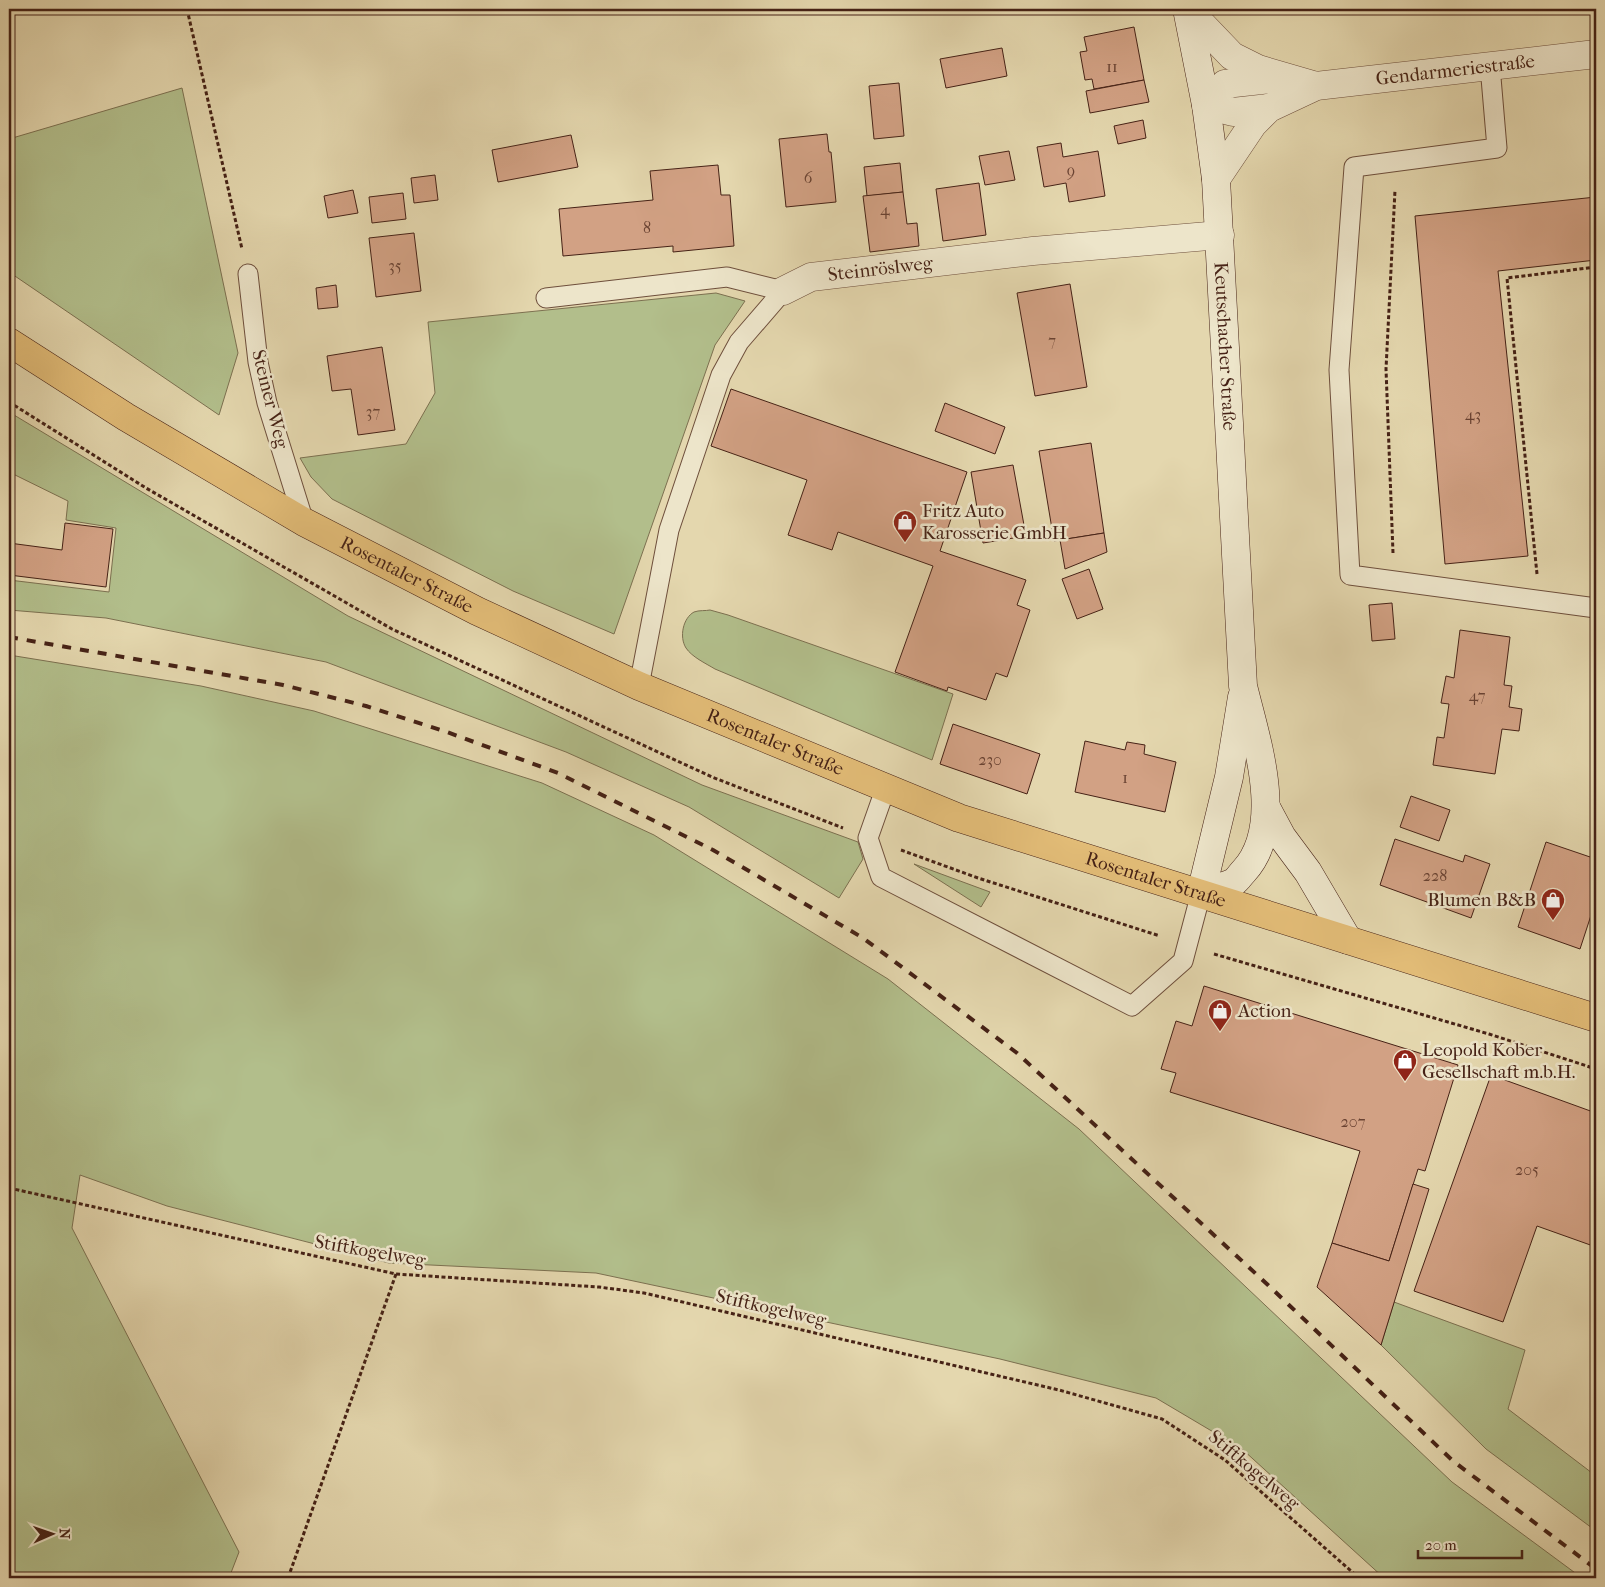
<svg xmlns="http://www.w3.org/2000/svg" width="1605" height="1587" font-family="'IM FELL French Canon',serif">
  <rect width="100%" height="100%" fill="#e4d7ae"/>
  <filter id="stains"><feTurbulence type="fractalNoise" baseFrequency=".004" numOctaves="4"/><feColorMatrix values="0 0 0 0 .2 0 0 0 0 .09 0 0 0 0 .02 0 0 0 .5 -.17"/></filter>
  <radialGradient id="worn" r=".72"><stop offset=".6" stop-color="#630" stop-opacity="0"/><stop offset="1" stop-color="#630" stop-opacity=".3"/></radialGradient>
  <!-- green -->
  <g fill="#b2be8b" stroke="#7c7050">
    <path d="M182 88 238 353 219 415 9 272V139Z"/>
    <path d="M716 293 745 301 715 345 614 634 513 591 332 499 311 477 300 458 406 444 435 393 428 322Z"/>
    <path d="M9 412 348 616 702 785 858 842 863 859 839 898 689 807 566 752 326 662 106 618 9 610V580L109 592 116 528 66 520 68 501 9 472Z"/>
    <path d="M710 610 728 615 953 694 932 760 715 669C705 663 692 657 686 648 679 637 683 618 694 612 699 610 706 611 710 610Z"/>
    <path d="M9 655 201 686 314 711 542 783 654 835 888 979 1079 1129 1452 1482 1582 1578H1384L1242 1449 1156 1398 1000 1359 596 1273 389 1263 167 1206 80 1175 72 1228 239 1552 229 1578H9Z"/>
    <path d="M914 864 990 892 981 907Z"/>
    <path d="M1394 1302 1525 1350 1508 1409 1596 1476V1531L1486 1449 1381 1345Z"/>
  </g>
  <!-- building -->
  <g fill="#d2a184" stroke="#462216">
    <path d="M1592 9H1596V24H1593Z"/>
    <path d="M1134 27 1144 80 1094 89 1092 79 1085 80 1080 52 1087 51 1084 37Z"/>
    <path d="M1002 48 1007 76 946 88 940 59Z"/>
    <path d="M1144 80 1149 102 1090 113 1086 91Z"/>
    <path d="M899 83 904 136 874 139 869 86Z"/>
    <path d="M1143 120 1146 138 1118 144 1114 126Z"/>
    <path d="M827 134 829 152H831L836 202 786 207 779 139Z"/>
    <path d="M571 135 578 167 498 182 492 150Z"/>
    <path d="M1061 143 1063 157 1098 151 1105 196 1069 202 1066 183 1044 187 1037 147Z"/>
    <path d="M1009 151 1015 180 985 185 979 156Z"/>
    <path d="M900 163 903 192 867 196 864 167Z"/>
    <path d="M718 165 721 195H730L734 246 673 252V246L563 256 559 209 653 200 650 171Z"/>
    <path d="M435 175 438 200 414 203 411 178Z"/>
    <path d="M979 183 986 235 943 241 936 189Z"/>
    <path d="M353 190 358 213 328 218 324 196Z"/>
    <path d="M903 192 907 224 917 223 919 246 870 252 863 196Z"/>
    <path d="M403 193 406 219 372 223 369 197Z"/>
    <path d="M1596 197V260L1498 271 1528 556 1445 564 1415 216Z"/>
    <path d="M414 233 421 291 376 297 369 238Z"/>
    <path d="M1070 284 1087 387 1035 396 1017 293Z"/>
    <path d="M336 285 338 307 318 309 316 288Z"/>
    <path d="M382 347 395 430 358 435 351 389 332 391 327 356Z"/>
    <path d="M731 389 967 472 940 551 1026 580 1017 605 1030 610 1007 677 996 673 986 700 948 687 947 691 895 672 933 566 838 532 832 550 788 535 807 480 711 446Z"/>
    <path d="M945 403 1005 427 995 454 935 431Z"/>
    <path d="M1091 443 1104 533 1054 541 1039 451Z"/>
    <path d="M1013 465 1026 536 983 543 971 472Z"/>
    <path d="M65 523 113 529 106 587 9 575V543L62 550Z"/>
    <path d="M1104 533 1107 552 1065 569 1060 540Z"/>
    <path d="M1089 569 1103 609 1077 619 1062 579Z"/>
    <path d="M1392 603 1395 639 1372 641 1369 605Z"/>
    <path d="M1460 630 1510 637 1504 685 1512 686 1509 707 1522 709 1519 731 1502 729 1495 774 1433 765 1437 737 1444 738 1449 704 1441 703 1446 676 1454 678Z"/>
    <path d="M953 724 1040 754 1027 794 940 764Z"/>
    <path d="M1085 741 1125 750 1127 742 1145 745 1144 754 1176 762 1165 812 1075 792Z"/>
    <path d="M1411 796 1450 810 1439 841 1400 827Z"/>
    <path d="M1395 839 1463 862 1465 855 1490 864 1471 918 1380 885Z"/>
    <path d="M1546 842 1596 859V900L1580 949 1518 927Z"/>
    <path d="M1204 986 1458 1065 1425 1171 1418 1169 1389 1261 1332 1243 1360 1151 1170 1092 1176 1073 1161 1069 1176 1021 1192 1026Z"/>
    <path d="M1491 1075 1596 1113V1247L1537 1226 1503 1322 1414 1291Z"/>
    <path d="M1413 1184 1429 1189 1381 1345 1317 1287 1332 1243 1389 1261Z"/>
  </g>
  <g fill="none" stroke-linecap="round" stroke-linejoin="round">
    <!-- lane casing -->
    <g stroke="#6e4f3c" stroke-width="21">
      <g id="lane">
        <path d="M1490 66 1497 148 1354 167 1339 370 1350 575 1596 608"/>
        <path d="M248 274 258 362 267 403 304 522"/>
        <path d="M546 298 727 277 783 291 739 342 721 375 669 530 639 686"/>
        <path d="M886 787 868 838 881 877 1132 1006 1183 961 1201 893"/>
      </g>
    </g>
    <!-- street casing -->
    <g stroke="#6e4f3c" stroke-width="29">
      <g id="street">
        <path d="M1187 9 1232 56 1258 69 1316 86"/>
        <path d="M1269 108 1233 112 1206 105 1225 84 1280 78"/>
        <path id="s1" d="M1216 179 1253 124 1269 108 1316 86 1596 54"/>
        <path id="s2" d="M783 291 811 277 1033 251 1220 235"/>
      </g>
    </g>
    <!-- secondary casing -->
    <g stroke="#462216" stroke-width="29">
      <g id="secondary">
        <path id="s3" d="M1187 9 1206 105 1216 179 1243 686C1256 740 1286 825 1244 871 1241 874 1238 879 1234 882 1224 887 1211 890 1201 893"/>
        <path d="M1267 809 1282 837 1308 872 1348 940"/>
        <path d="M1201 893 1229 777 1242 697"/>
      </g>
    </g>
    <!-- primary casing -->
    <g stroke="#462216" stroke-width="29">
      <g id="primary">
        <path id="s4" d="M9 342 126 417 304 522 477 611 639 686 959 818 1596 1018"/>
      </g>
    </g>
    <!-- path -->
    <g stroke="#462216" stroke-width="3" stroke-dasharray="4 2.5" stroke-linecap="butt">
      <path d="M187 9 242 249"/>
      <path d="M9 402 146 488 392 629 712 777 843 828"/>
      <path d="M1393 553 1386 369 1395 190"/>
      <path d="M1537 574 1507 278 1596 267"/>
      <path d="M901 850 978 878 1160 936"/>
      <path d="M1214 954 1489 1034 1596 1069"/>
      <path d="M9 1188 396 1274 599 1287 644 1293 1059 1390 1162 1419 1225 1460 1359 1578"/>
      <path d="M288 1578 396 1274"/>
    </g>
    <!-- lane -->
    <use href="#lane" stroke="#ede5ca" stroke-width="19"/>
    <!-- street -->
    <use href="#street" stroke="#ede5ca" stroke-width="28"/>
    <!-- secondary -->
    <use href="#secondary" stroke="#ede5ca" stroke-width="28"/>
    <!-- primary -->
    <use href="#primary" stroke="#e2bc77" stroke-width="28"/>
    <!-- rail -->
    <path stroke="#462216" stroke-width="4" stroke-dasharray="9 9" stroke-linecap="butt" d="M9 637 283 685 366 706 447 732 558 773 713 850 749 871 863 938 1017 1053 1268 1285 1453 1461 1596 1569"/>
  </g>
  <!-- icons -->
  <defs>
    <g id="shop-pin" transform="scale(1.25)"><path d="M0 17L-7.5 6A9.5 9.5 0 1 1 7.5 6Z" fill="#8f2418" stroke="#ede5ca"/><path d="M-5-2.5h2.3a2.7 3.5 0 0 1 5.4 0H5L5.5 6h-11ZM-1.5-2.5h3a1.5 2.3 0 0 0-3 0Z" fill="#fff"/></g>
  </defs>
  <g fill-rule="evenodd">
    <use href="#shop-pin" x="905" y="522"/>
    <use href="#shop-pin" x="1553" y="900"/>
    <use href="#shop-pin" x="1220" y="1011"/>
    <use href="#shop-pin" x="1405" y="1061"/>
  </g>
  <g text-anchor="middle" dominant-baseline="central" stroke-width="5" stroke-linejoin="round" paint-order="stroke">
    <!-- number labels -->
    <g font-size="16" fill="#694232">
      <text x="1112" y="66">11</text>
      <text x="1071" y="170">9</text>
      <text x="808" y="177">6</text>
      <text x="885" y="209">4</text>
      <text x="647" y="227">8</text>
      <text x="395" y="265">35</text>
      <text x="1052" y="340">7</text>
      <text x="373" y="411">37</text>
      <text x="1473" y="414">43</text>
      <text x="1477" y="695">47</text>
      <text x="990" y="759">230</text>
      <text x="1125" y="777">1</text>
      <text x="1435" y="875">228</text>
      <text x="1353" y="1121">207</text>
      <text x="1527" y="1169">205</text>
    </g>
    <!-- street labels -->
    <g font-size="19" fill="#462216" stroke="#ede5ca">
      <text stroke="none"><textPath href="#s1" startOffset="281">Gendarmeriestraße</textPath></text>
      <text stroke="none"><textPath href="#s2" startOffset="101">Steinröslweg</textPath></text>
      <text stroke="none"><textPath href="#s3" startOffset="340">Keutschacher Straße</textPath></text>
      <text transform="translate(270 399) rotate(76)">Steiner Weg</text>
      <text stroke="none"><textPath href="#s4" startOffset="461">Rosentaler Straße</textPath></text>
      <text stroke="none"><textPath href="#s4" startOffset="866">Rosentaler Straße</textPath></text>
      <text stroke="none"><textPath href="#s4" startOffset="1271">Rosentaler Straße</textPath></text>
      <text transform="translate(370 1251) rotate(10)">Stiftkogelweg</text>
      <text transform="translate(771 1308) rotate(13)">Stiftkogelweg</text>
      <text transform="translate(1254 1470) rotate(40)">Stiftkogelweg</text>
    </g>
    <!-- poi labels -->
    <g font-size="19" fill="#462216" stroke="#ede5ca" text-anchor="start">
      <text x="922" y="511">Fritz Auto<tspan x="922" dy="22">Karosserie GmbH</tspan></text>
      <text x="1536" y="900" text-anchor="end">Blumen B&amp;B</text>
      <text x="1238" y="1011">Action</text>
      <text x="1422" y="1050">Leopold Kober<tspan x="1422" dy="22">Gesellschaft m.b.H.</tspan></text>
    </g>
  </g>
  <!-- margin -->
  <rect width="1605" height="1587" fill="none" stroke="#e4d7ae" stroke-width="30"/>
  <rect x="10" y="10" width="1585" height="1567" fill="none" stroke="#462216" stroke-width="2.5"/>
  <rect x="15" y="15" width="1575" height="1557" fill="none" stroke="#462216"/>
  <!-- north arrow -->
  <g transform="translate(52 1534) rotate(88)" stroke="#ede5ca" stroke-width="4" paint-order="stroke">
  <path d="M0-4L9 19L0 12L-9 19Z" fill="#462216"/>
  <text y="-8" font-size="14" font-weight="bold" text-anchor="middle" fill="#462216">N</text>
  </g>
  <!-- scale -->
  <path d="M1418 1550v8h104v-8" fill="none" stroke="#462216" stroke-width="2.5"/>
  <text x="1425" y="1550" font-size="15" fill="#462216" stroke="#ede5ca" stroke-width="4" paint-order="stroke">20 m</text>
  <rect width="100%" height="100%" filter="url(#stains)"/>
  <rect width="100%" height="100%" fill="url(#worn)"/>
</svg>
